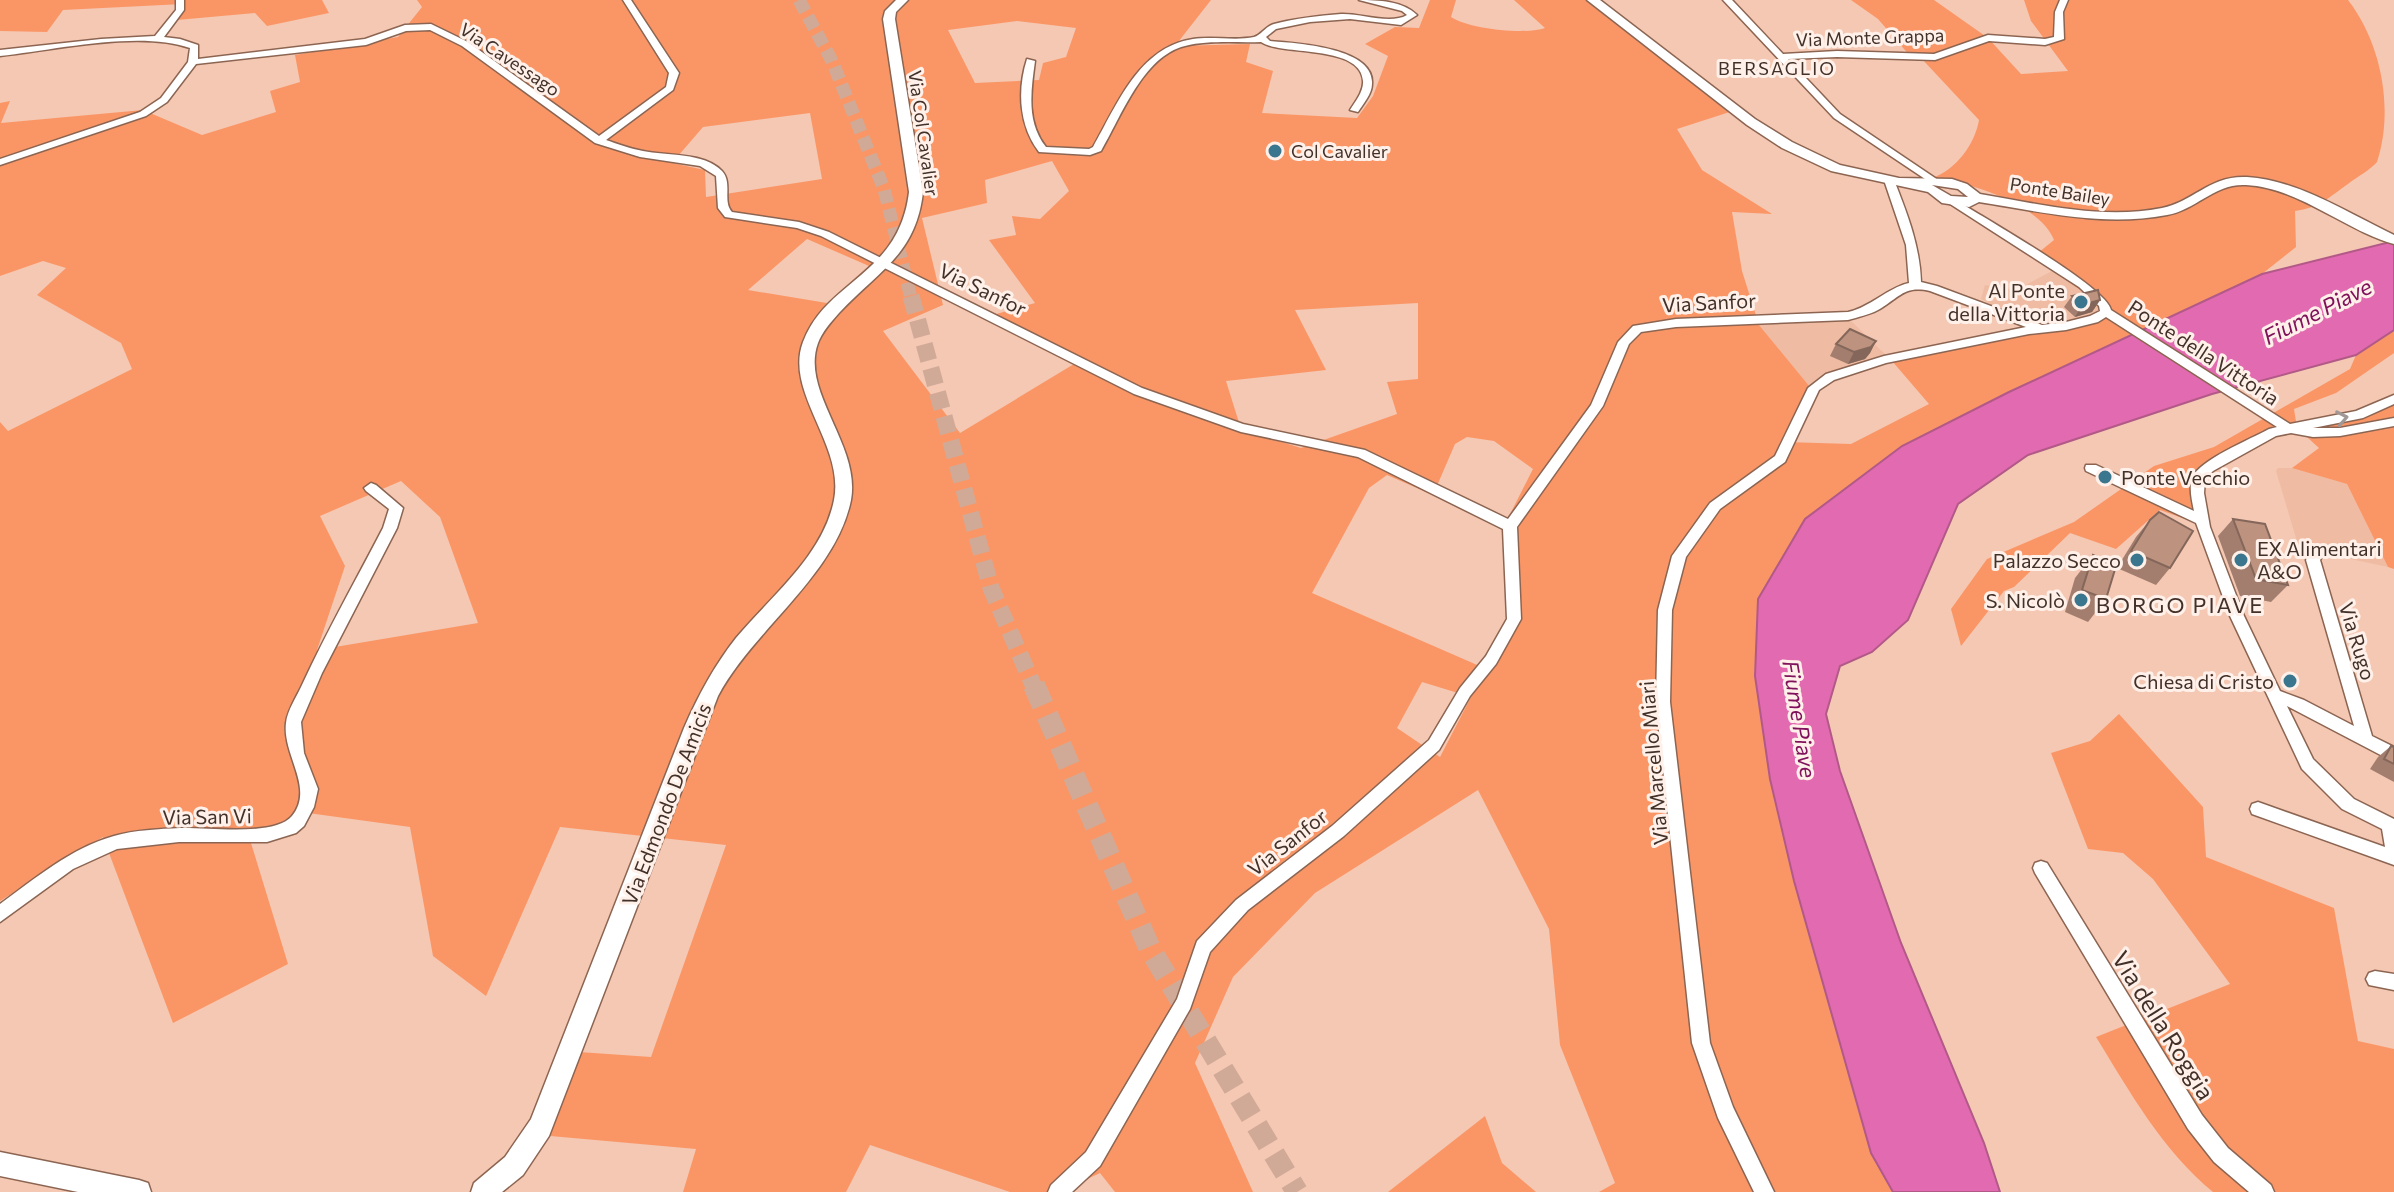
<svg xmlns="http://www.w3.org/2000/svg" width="2394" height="1192" font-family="Commissioner,sans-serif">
  <rect width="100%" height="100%" fill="#f5c8b3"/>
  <!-- built -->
  <g fill="#efbba3">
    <path d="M2054 270 2100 303 2099 313 2041 332 1981 299 1985 285 2016 290Z"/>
    <path d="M1848 318 1892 361 1810 387 1759 325Z"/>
    <path d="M2278 468H2292L2347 484 2388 567 2299 548 2276 471Z"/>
  </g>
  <!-- green -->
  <g fill="#fa9666" fill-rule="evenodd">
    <path d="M0 0H322L329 13 267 26 255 13 177 20 183 4 63 10 47 32 0 31Z"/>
    <path d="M417 0H1211L1175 46 1250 44 1246 62 1273 71 1262 113 1357 118 1373 96 1388 56 1365 44 1395 27 1419 28 1430 0H1456L1451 17C1469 29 1525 35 1545 28L1514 0H1595L1739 109 1677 129 1702 170 1772 214 1732 212 1742 271 1759 325 1810 387 1786 442 1851 444 1929 404 1892 361 2041 332 2100 313 2099 303 2033 257 2054 240C2040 204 1969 182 1932 178 1956 170 1975 144 1979 120L1921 58 1911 57 1878 19 1851 0H1934L1988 38 2021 74 2068 71 2031 21 2024 0H2348C2382 44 2394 110 2377 162 2370 170 2357 177 2348 184 2328 198 2319 208 2295 211L2296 247 2262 274 2009 392 1755 676 1770 779 1794 881 1871 1153 1893 1192H1599L1615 1183 1560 1045 1549 929 1478 790 1315 893 1233 977 1195 1063 1253 1192H1115L1100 1173 1060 1192H1010L870 1145 846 1192H683L696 1149 528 1134 565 1051 651 1057 726 845 560 827 486 996 433 956 410 827 308 813 251 843 288 964 173 1023 103 837 0 901V422L8 431 132 369 121 343 37 295 66 268 43 261 0 276V103L10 101 1 123 143 110 202 135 276 112 270 91 300 82 295 55 398 37 422 7ZM1017 21 1076 28 1066 57 1043 63 1039 80 975 83 948 30ZM810 113 822 179 706 197 705 170 672 163 703 127ZM1052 161 1069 191 1040 219 1012 216 1016 235 989 240 1035 303 986 317 1074 364 960 433 883 331 943 305 922 218 987 203 985 180ZM807 239 869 266 827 303 748 290ZM1418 303V379L1387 382 1397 414 1301 448 1241 429 1226 381 1326 370 1295 310ZM1467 437 1494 441 1533 469 1507 520 1519 625 1491 671 1312 593 1369 488 1387 475 1433 495 1455 444ZM401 481 440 517 478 623 317 650 345 566 320 516ZM1422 682 1471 697 1440 757 1397 728Z"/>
    <path d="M2394 330V353L2336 393 2294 409 2297 428 2394 402V569L2388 567 2347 484 2292 468 2319 448 2297 428 2268 437 2196 474 2199 524 2160 510 2116 549 2070 533 2014 587 2004 591 1961 646 1951 609 1987 559 2074 522 2154 466 2214 447 2350 369 2356 355Z"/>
    <path d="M2119 714 2203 807 2206 857 2334 908 2358 1041 2394 1049V1192H2213C2162 1150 2130 1092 2096 1037L2230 984 2153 879 2123 853 2088 849 2051 753 2090 741Z"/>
    <path d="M1485 1116 1502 1163 1536 1192H1388Z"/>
  </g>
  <!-- water -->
  <path fill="#e26ab0" stroke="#b25988" stroke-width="2" d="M2394 241V330L2356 355 2212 394 2028 455 1958 504 1908 620 1872 652 1840 666 1826 714 1840 771 1901 943 1984 1143 2000 1192H1893L1871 1153 1794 881 1770 779 1755 676 1758 599 1805 519 1902 446 2009 392 2262 274Z"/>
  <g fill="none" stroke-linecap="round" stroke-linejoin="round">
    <!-- major-tunnel-far2 -->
    <path stroke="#d1aa97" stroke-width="13" stroke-dasharray="13 6" stroke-linecap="butt" d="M799 0 832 61 884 189 911 298"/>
    <!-- major-tunnel-far1 -->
    <path stroke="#d1aa97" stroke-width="17" stroke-dasharray="17 8" stroke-linecap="butt" d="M911 296 991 588 1034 687"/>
    <!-- major-tunnel -->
    <path stroke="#d1aa97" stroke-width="22" stroke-dasharray="22 11" stroke-linecap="butt" d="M1034 685 1150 949 1297 1192"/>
    <!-- minor casing -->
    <g stroke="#8c6552" stroke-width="3">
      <g id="minor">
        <path d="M176 0H184V10L164 37 180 39 198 45V59L365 39 405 25 431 24 468 42 599 136 666 87 669 73 623 0H631L679 73 673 90 606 140C618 144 631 149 643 151 666 156 704 152 722 171 733 183 722 201 732 212L799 222 829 232 1142 388 1243 424 1365 450 1508 519 1591 405 1618 342 1633 326 1676 319 1848 312C1871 307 1887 288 1909 283L1906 245 1884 180 1885 178H1893L1894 180C1907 213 1920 246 1921 282L1937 286 2042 325 2066 322 2090 316 2100 311 2099 306 2079 287 1947 202 1952 199 1956 200C1982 217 2107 287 2111 310L2290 424 2356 411 2394 395V404L2363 418 2313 428H2340L2394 418V426L2340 436 2313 437 2291 433 2276 436 2213 471 2205 479 2204 493 2210 527 2244 616 2280 691 2304 700 2354 726 2306 560 2312 550H2322L2324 554 2320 560 2372 736 2394 747V762L2287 706 2313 759 2354 799 2394 819V865L2252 814 2250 809 2252 804 2258 802 2385 847 2382 829 2342 809 2302 769 2230 616 2196 523 2086 471 2085 468 2086 465H2096L2194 511C2192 501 2189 489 2192 478 2199 460 2251 439 2269 429L2277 427 2106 317 2098 322 2066 330 2029 334 1886 363 1834 380 1819 390 1785 462 1720 509 1686 557 1672 610 1670 702 1710 1043 1733 1107 1774 1192H1754L1718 1118 1692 1043 1656 702 1658 610 1672 556 1710 503 1775 456 1808 388 1826 374 1884 356 2026 327 1930 291C1904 285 1899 298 1878 310 1869 315 1858 317 1848 320L1676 327 1641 332 1629 344 1603 406 1517 527 1521 619 1496 664 1470 696 1439 750 1344 836 1248 910 1210 952 1190 1009 1100 1166 1072 1192H1048L1051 1185 1086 1152 1177 999 1197 941 1236 900 1332 826 1429 740 1460 688 1486 656 1507 619 1503 529 1358 457 1241 432 1134 394 821 236 797 228 725 217 718 208 716 176 700 166 640 157 595 143 462 46 430 30 406 31 366 45 196 64 167 102 146 116 0 165V159L140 112 161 98 188 62 190 48C140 30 54 50 0 56V50L101 39 155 36 176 10Z"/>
        <path d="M1359 0C1378 0 1403 1 1417 15L1401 25 1350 19 1310 22 1276 29 1266 37 1270 41C1294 43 1375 47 1372 84 1372 94 1363 104 1358 112L1350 110C1355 102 1364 91 1363 81 1361 44 1281 56 1261 42 1236 43 1209 40 1185 46 1143 56 1121 117 1101 151L1090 155 1039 152C1019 126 1017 90 1027 59L1035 61C1031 91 1026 122 1046 147L1089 149 1093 147C1117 105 1139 47 1193 39 1212 36 1236 41 1254 37 1261 35 1266 26 1274 24 1296 18 1318 16 1341 14 1361 13 1390 25 1407 15L1402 11Z"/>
        <path d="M1723 0H1732L1783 54 1837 51 1934 54 1988 35 2045 39 2054 37 2055 12 2060 0H2068L2063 12 2064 39 2045 45 1989 41 1935 60 1837 57 1788 59 1840 114 1938 180V184L1934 185 1834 118Z"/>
        <path d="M371 483 376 485 403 508 397 528 322 673 301 722 304 753 318 789 314 807 304 826 296 833 267 842H179L117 849 73 869 0 922V904C36 878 71 848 114 836 134 830 160 829 180 828 206 827 275 837 292 816 315 788 282 755 286 723 287 711 297 696 302 685 327 631 356 580 383 528L389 509 366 491 364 488Z"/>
        <path d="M2041 861 2047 863 2202 1115 2228 1148 2271 1185 2274 1192H2249L2214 1162 2188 1129 2035 873 2033 868 2035 863Z"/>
        <path d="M2375 971 2394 974V990L2369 985 2366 979 2369 973Z"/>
      </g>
    </g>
    <!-- major casing -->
    <g stroke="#8c6552" stroke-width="3">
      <g id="major">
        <path d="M896 0H908L896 12 895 19 923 192C916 255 878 271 839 313 831 322 822 332 818 343 800 392 861 445 851 500 836 575 753 630 718 696L549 1136 523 1175 502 1192H471L474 1183 505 1157 531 1119 684 728C698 696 714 666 736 638 770 597 823 556 834 500 845 445 784 392 803 342 827 279 899 276 909 192L883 19 885 11Z"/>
        <path d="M1587 0H1600L1755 119 1792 142 1840 165 1899 178 1952 179 1967 184 1980 194C2040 204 2102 220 2162 208 2193 202 2210 175 2247 177 2298 180 2348 213 2394 235V244C2344 230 2300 188 2246 185 2215 183 2196 210 2167 215 2104 227 2042 212 1979 202L1969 207 1942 203 1928 192 1831 171 1782 148 1747 125ZM1932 185 1958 189 1968 197 1951 196Z"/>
        <path d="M0 1152 139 1180 148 1183 151 1192H78L0 1176Z"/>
      </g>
    </g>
    <!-- minor -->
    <use href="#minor" fill="#fff" fill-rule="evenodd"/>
    <!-- major -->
    <use href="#major" fill="#fff" fill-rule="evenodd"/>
  </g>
  <!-- wall -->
  <g fill="#a37e6e">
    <path d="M2072 296 2100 300 2092 312 2075 317 2064 307Z"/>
    <path d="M1876 341 1870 353 1865 359 1848 364 1830 356 1836 344Z"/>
    <path d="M2233 519 2288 585 2271 602 2240 596 2218 536Z"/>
    <path d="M2150 520 2170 568 2156 585 2117 568 2136 537Z"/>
    <path d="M2093 555 2106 599 2088 622 2065 612 2075 578Z"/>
    <path d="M2391 746 2394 747V782L2370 769 2378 757Z"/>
  </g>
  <!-- shaded-wall -->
  <g fill="#84675a">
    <path d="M2100 300 2092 312 2075 317 2082 305Z"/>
    <path d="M1876 341 1870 353 1865 359 1848 364 1854 352Z"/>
  </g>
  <!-- building -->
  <g fill="#bd9380" stroke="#84675a" stroke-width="2">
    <path d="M2098 290 2100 300 2082 305 2072 296Z"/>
    <path d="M1850 329 1876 341 1871 347 1854 352 1836 344Z"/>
    <path d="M2159 512 2193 531 2170 568 2131 551 2150 520Z"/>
    <path d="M2233 519 2265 524 2288 585 2256 579Z"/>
    <path d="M2093 555 2116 566 2106 599 2082 590Z"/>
    <path d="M2391 746 2394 747V764L2384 759Z"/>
  </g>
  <!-- one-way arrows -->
  <defs><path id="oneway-chevron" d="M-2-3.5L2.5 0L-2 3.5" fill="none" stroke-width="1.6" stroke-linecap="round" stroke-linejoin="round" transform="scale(2)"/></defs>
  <use stroke="#a09894" href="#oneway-chevron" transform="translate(2342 418) rotate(-11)"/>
  <!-- markers -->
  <g fill="#3a768d" stroke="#fff1ea" stroke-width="3">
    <circle cx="1275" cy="151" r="8"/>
    <circle cx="2081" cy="302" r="8"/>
    <circle cx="2105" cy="477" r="8"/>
    <circle cx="2137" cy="560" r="8"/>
    <circle cx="2241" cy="560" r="8"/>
    <circle cx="2081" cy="600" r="8"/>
    <circle cx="2290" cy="681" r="8"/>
  </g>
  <g text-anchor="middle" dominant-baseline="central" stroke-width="6" stroke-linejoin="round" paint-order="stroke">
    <!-- far-street labels -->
    <g font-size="18" fill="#423129" stroke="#fff1ea">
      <text transform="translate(1870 37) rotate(-2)">Via Monte Grappa</text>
      <text transform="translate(510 59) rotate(34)">Via Cavessago</text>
      <text transform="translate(924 133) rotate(82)">Via Col Cavalier</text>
      <text transform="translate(2060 191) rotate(9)">Ponte Bailey</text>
    </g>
    <!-- far-neighbourhood labels -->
    <g font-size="18" letter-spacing="2" fill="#423129" stroke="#fff1ea">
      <text x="1777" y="68">BERSAGLIO</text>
    </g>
    <!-- far-poi labels -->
    <g font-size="18" fill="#423129" stroke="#fff1ea" text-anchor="start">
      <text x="1291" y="151">Col Cavalier</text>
    </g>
    <!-- street labels -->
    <g font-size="20" fill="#423129" stroke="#fff1ea">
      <text transform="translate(983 289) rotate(26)">Via Sanfor</text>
      <text transform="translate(1709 302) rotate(-3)">Via Sanfor</text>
      <text transform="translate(2204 352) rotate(33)">Ponte della Vittoria</text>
      <text transform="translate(2358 641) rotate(73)">Via Rugo</text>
      <text transform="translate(1653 763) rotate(-95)">Via Marcello Miari</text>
      <text transform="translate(666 804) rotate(-69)">Via Edmondo De Amicis</text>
      <text transform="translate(207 816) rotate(-1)">Via San Vi</text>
      <text transform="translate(1287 842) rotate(-38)">Via Sanfor</text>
    </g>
    <!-- poi labels -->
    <g font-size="20" fill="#423129" stroke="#fff1ea" text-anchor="end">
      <text x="2065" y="290">Al Ponte<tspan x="2065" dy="23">della Vittoria</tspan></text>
      <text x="2121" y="477" text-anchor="start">Ponte Vecchio</text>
      <text x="2257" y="548" text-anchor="start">EX Alimentari<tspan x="2257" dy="23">A&amp;O</tspan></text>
      <text x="2121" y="560">Palazzo Secco</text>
      <text x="2065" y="600">S. Nicolò</text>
      <text x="2274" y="681">Chiesa di Cristo</text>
    </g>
    <!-- water labels -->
    <g font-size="22" font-style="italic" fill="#80115b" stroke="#fff1ea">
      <text transform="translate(2317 311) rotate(-27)">Fiume Piave</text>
      <text transform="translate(1800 719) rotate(81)">Fiume Piave</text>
    </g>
    <!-- neighbourhood labels -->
    <g font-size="22" letter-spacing="2" fill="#423129" stroke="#fff1ea">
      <text x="2180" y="604">BORGO PIAVE</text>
    </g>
    <!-- near-street labels -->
    <g font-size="24" fill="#423129" stroke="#fff1ea">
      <text transform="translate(2164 1025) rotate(58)">Via della Roggia</text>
    </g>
  </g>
</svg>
